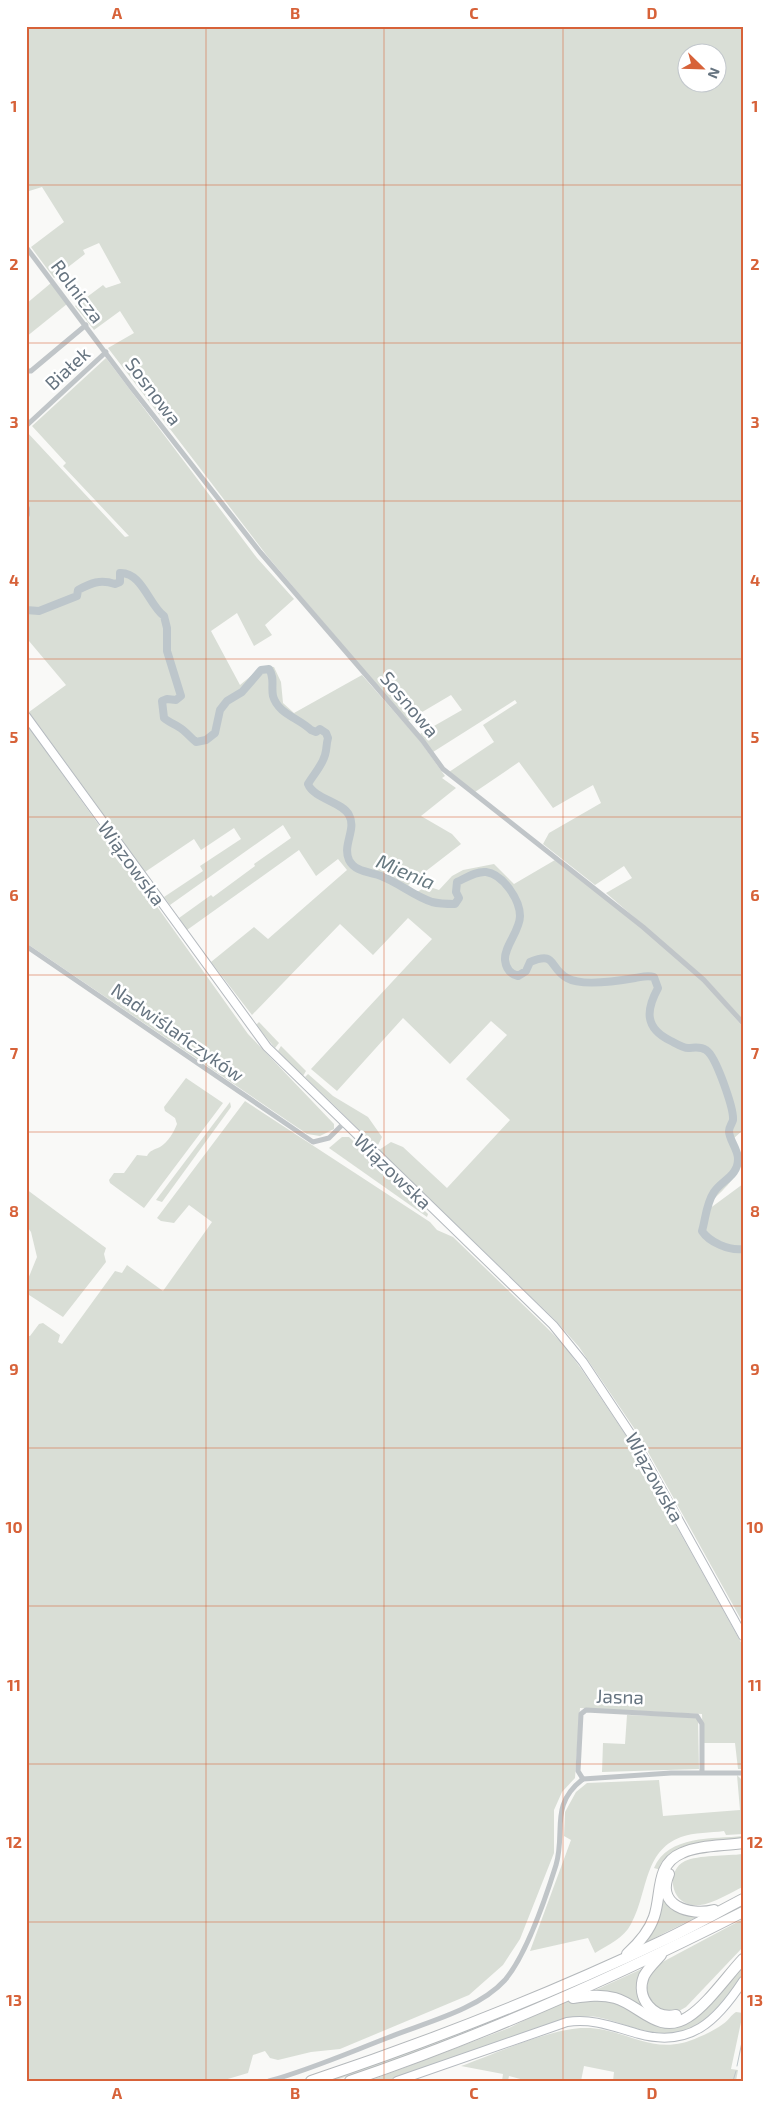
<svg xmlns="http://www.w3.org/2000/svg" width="769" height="2107" font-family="'Exo 2',sans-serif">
  <rect width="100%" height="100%" fill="#f9f9f7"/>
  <!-- green -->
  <g fill="#d9ded6" fill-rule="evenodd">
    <path d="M26 26H743V1020L706 979 606 893 632 878 624 866 595 885 543 844 549 833 601 803 593 785 553 808 519 762 475 792 449 772 494 742 483 725 517 703 515 700 433 752 420 734 462 710 451 695 407 721 268 557 108 348 134 333 120 311 94 330 75 306 103 285 106 288 121 283 99 243 83 250 85 254 54 278 31 247 64 222 42 187 26 192ZM686 52H716V82H686Z"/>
    <path d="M51 283 67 304 26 337V304Z"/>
    <path d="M106 358 257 558 294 599 265 625 272 635 254 646 237 613 211 631 240 685 263 666 274 667 281 682 283 703 294 713 362 675 420 741 445 776 442 778 456 788 421 816 452 834 461 844 408 885 417 892 427 886 439 890 452 876 463 870 494 864 514 884 555 860 631 919 704 982 743 1027V1130L733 1139C735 1144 739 1148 740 1153 743 1175 723 1189 710 1203L709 1209 743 1184V1623L638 1434 579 1347 555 1320 379 1150 391 1142 403 1147 447 1188 510 1120 466 1079 507 1035 491 1021 450 1064 403 1018 337 1091 311 1069 432 939 408 918 373 955 340 924 252 1015 211 962 254 927 268 939 347 870 338 859 316 876 299 850 187 930 179 918 211 895 213 897 255 866 254 864 291 838 283 825 170 905 164 897 203 871 200 866 241 839 234 828 201 850 194 839 145 872 29 712 66 685 29 641 26 643V431L125 537 129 536 63 466 66 463 32 426Z"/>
    <path d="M26 723 248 1034 334 1124V1129L320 1136 307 1134 26 943Z"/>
    <path d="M259 1022 279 1043 275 1048 256 1025Z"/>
    <path d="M281 1046 306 1071 303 1076 278 1051Z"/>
    <path d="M308 1074 333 1096 368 1117 382 1137 377 1147 305 1077Z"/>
    <path d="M186 1078 223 1103 144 1208 110 1183 109 1180 114 1173H124L137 1155 147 1156C150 1150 154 1150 160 1147 168 1142 174 1132 177 1124L175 1118 165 1111 164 1107Z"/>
    <path d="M245 1101 430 1222 437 1230 453 1237 544 1325 563 1344 582 1370 625 1434 743 1646V1769H738L735 1743H703L702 1714 580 1708 575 1778 562 1792 554 1810V1853L520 1939 503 1965 469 1995 340 2049 311 2052 278 2060 270 2058 265 2051 253 2055 248 2073 221 2081H26V1336H30L39 1324 43 1323 60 1335 58 1342 62 1344 115 1271 122 1273 127 1265 163 1291 212 1222 189 1205 174 1223 161 1221 157 1218Z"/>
    <path d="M230 1102 231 1107 162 1202 156 1200Z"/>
    <path d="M342 1137H349L428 1214 427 1217 329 1148Z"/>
    <path d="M26 1189 106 1248 104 1254 106 1262 63 1317 26 1293V1284L37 1257 31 1232 26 1225Z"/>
    <path d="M627 1715 695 1717 698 1720 699 1769 602 1772 603 1743 625 1744Z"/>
    <path d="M737 1775 743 1781V1834L726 1835 724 1831C711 1833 694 1832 681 1837 643 1851 648 1894 631 1924 624 1938 608 1945 595 1953L588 1938 530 1951 571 1840 564 1836 565 1812 576 1792 587 1783 659 1780 663 1816 740 1810Z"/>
    <path d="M743 1836V1841L689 1848 661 1870 654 1868C668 1835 713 1839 743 1836Z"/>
    <path d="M743 1854V1887C729 1893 707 1908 692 1905 670 1902 666 1870 685 1861 698 1855 727 1856 743 1854Z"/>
    <path d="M665 1895 701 1915 640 1945 661 1896Z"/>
    <path d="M743 1904V1907C612 1974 476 2034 336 2080L335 2078 475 2027 562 1991Z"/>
    <path d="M743 1919V1947L686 2007 679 2011 662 2013 646 1998 647 1977 655 1966Z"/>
    <path d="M743 1953C739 1965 722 1979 713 1988 706 1996 698 2007 689 2013 656 2038 629 1987 589 1993L646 1967C640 1978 635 1991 643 2003 672 2050 723 1975 743 1953Z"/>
    <path d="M743 1963C743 1980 735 1991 725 2004 719 2011 712 2016 704 2021 664 2047 638 2026 597 2017 590 2016 582 2017 574 2017L389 2081H369L509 2028 557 2004 574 1999 609 2000 679 2025Z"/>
    <path d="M736 2012 743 2013 731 2069 738 2070 736 2081H613L614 2072 584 2066 581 2081H528L509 2076 508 2081H502L503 2074 461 2066C494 2054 552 2028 584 2028 626 2027 653 2059 699 2037 707 2034 716 2029 723 2024 728 2021 731 2015 736 2012Z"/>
  </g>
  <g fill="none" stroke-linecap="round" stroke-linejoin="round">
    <!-- stream -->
    <g stroke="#bdc6cb" stroke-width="1">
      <path d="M737 2066 743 2037"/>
      <path d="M733 2081 736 2071"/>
    </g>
    <!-- river -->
    <g stroke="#bdc6cb" stroke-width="8">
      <path d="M26 509V514"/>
      <path d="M26 610 39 611 77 596 78 590C91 583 100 579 115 584L120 582V573C142 572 149 605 164 616L167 628V651L181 696 176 700 167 699 162 701 164 718C170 723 177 725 183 730 188 734 191 738 196 742L206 740 215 733 220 710 227 701 242 692 261 670 269 669C275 678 271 686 273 696 278 714 299 718 311 730L316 732 320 729 326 733 328 738C326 745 327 749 325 755 322 766 313 775 308 784 314 799 343 802 349 815 357 829 342 845 349 860 355 872 370 872 381 876 399 883 414 896 432 902 440 904 446 904 455 904L459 898 456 892 457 882C466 878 476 871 486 872 503 874 520 900 520 916 520 931 504 946 505 960 506 969 510 974 518 976L526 971 530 962C557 951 548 967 567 978 582 987 618 981 635 978 642 977 647 975 654 977L658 988C646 1010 644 1028 671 1041 675 1043 683 1048 688 1048 694 1048 700 1046 706 1050 716 1056 734 1109 733 1120 732 1124 729 1127 729 1131 729 1140 738 1149 738 1159 738 1176 722 1180 714 1192 706 1204 706 1217 702 1231 709 1242 729 1251 743 1249"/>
    </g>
    <!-- secondary casing -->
    <g stroke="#b5babf" stroke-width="10">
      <g id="secondary">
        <path d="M26 716 267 1047 553 1325 583 1362 632 1436 743 1636"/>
        <path d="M397 2081 567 2022C593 2018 614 2027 639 2034 690 2048 717 2021 743 1981"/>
      </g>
    </g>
    <!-- highway casing -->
    <g stroke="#b4b8bb" stroke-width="12">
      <g id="highway">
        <path d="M669 1874C655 1906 690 1916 714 1910"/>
        <path d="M627 1954C639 1943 649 1932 654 1917 662 1894 655 1864 682 1853 699 1845 724 1846 743 1843"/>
        <path d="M661 1955C655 1962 648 1968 644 1976 635 1998 654 2020 676 2015"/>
        <path d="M573 1998C587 1996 601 1994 615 1998 640 2005 659 2036 688 2017 707 2005 727 1976 743 1959"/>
        <path d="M311 2081C431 2041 548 1995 662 1941 690 1928 716 1913 743 1899"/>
        <path d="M350 2081C485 2035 615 1977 743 1912"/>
      </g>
    </g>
    <!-- street -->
    <g stroke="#c0c5c8" stroke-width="5">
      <path d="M26 247 131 387 260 552 422 740 443 769 643 927 704 980 743 1023"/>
      <path d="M26 371H31L86 325"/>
      <path d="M26 426 106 352"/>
      <path d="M26 946 313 1142 329 1138 343 1124"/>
      <path d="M583 1779 578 1771 581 1714 586 1710 697 1716 702 1724V1772"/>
      <path d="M583 1779 671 1773H743"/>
      <path d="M269 2081C309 2070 348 2053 387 2038 424 2023 478 2010 505 1980 526 1955 546 1897 556 1865 566 1831 549 1805 583 1779"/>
    </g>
    <!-- secondary -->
    <use href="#secondary" stroke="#fff" stroke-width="8"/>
    <!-- highway -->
    <use href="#highway" stroke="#fff" stroke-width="10"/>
  </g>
  <!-- grid -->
  <path fill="none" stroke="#d76239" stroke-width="1" stroke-opacity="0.55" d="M206 26V2081M384 26V2081M563 26V2081M26 185H743M26 343H743M26 501H743M26 659H743M26 817H743M26 975H743M26 1132H743M26 1290H743M26 1448H743M26 1606H743M26 1764H743M26 1922H743"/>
  <g text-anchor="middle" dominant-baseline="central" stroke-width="5" stroke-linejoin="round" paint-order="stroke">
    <!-- street labels -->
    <g font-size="19" fill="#667480" stroke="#fff">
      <text transform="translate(78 291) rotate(53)">Rolnicza</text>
      <text transform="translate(67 368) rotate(-43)">Białek</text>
      <text transform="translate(154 391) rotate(53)">Sosnowa</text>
      <text transform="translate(410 704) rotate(50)">Sosnowa</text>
      <text transform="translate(132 863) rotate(54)">Wiązowska</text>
      <text transform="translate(178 1032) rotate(35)">Nadwiślańczyków</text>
      <text transform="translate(393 1171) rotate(44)">Wiązowska</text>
      <text transform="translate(655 1477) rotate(61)">Wiązowska</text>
      <text transform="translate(620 1696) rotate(2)">Jasna</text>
    </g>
    <!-- water labels -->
    <g font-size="20" font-style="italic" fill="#677981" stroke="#fff">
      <text transform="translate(406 871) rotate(23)">Mienia</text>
    </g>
  </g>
  <!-- border -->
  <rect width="769" height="2107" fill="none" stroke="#ffffff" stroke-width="55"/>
  <!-- north arrow -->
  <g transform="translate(702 68) rotate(113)"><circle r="24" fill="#ffffff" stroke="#c2c7cc"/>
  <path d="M0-4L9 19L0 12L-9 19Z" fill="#d76239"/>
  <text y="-8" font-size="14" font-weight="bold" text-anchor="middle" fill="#667480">N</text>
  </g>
  <rect x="28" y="28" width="714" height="2052" fill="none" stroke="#d76239" stroke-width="2"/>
  <g font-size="16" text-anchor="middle" font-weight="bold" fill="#d76239">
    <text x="117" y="19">A</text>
    <text x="295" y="19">B</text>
    <text x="474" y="19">C</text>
    <text x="652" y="19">D</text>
    <text x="14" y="112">1</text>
    <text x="755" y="112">1</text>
    <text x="14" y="270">2</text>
    <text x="755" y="270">2</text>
    <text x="14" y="428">3</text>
    <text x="755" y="428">3</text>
    <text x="14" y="586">4</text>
    <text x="755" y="586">4</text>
    <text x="14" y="743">5</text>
    <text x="755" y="743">5</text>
    <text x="14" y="901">6</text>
    <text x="755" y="901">6</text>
    <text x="14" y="1059">7</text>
    <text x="755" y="1059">7</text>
    <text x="14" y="1217">8</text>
    <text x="755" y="1217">8</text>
    <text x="14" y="1375">9</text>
    <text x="755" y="1375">9</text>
    <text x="14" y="1533">10</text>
    <text x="755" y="1533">10</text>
    <text x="14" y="1691">11</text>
    <text x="755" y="1691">11</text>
    <text x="14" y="1848">12</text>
    <text x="755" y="1848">12</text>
    <text x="14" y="2006">13</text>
    <text x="755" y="2006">13</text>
    <text x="117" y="2099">A</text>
    <text x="295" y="2099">B</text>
    <text x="474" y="2099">C</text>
    <text x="652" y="2099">D</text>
  </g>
</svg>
